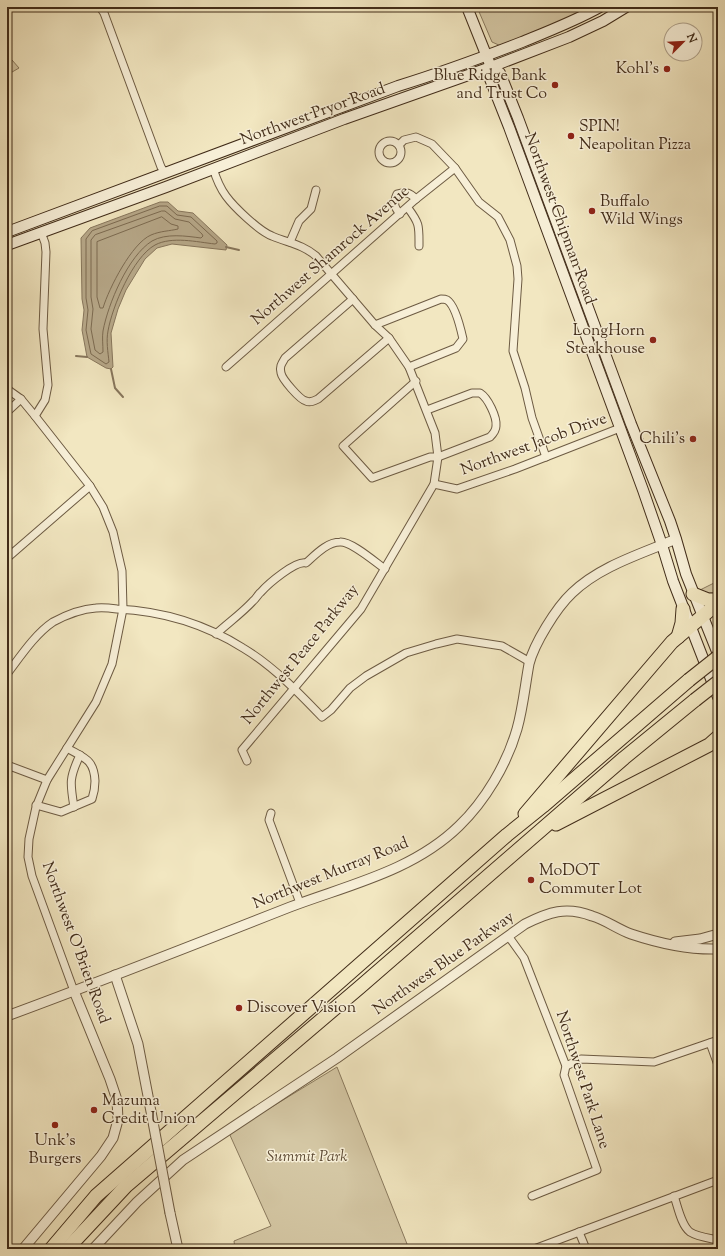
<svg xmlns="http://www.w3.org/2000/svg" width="725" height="1256" font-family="'Sorts Mill Goudy',serif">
  <rect width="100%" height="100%" fill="#f2e7c1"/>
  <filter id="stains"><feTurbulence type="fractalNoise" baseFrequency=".005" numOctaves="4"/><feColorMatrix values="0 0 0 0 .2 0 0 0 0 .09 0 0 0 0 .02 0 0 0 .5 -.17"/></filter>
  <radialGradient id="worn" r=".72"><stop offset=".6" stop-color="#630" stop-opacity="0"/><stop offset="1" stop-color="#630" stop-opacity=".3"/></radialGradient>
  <!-- green -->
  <g fill="#d4c7a4" stroke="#8a7a5e">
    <path d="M477 7H592L576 15 501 46 492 42Z"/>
    <path d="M7 57 12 60 19 68 7 75Z"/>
    <path d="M718 581V592L708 593 700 590Z"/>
    <path d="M337 1067 409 1249H235L234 1241 271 1226 229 1133Z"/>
  </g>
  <!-- water -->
  <path fill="#b6a788" stroke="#87765c" d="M160 202H168L178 211 193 213 227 245 226 250 172 244 157 248 145 259 126 290 118 309 111 333 113 367 111 369 106 368 87 357 82 330 84 310 82 299 81 238 90 228Z"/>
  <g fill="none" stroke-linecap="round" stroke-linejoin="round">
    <!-- shore -->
    <g stroke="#7c6a50" stroke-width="1">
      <path d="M160 206H167L177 215 191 217 217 241V243L215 244C197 242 172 236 155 245 133 257 112 307 108 331 106 341 108 352 109 362L106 364 91 354 86 330 88 310 86 298V239L92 231Z"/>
      <path d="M162 211H165L175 219 189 222 202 234 203 236 201 238C186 236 166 233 152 241 128 256 108 304 103 331 102 337 103 345 103 352L100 354 95 350 91 329 93 309 91 297V240L95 235Z"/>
      <path d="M162 217 171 224 178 226V229C170 231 160 231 151 235 132 243 109 288 103 308H100L97 297V242Z"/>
    </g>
    <!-- stream -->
    <g stroke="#87765c" stroke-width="2">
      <path d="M226 247 239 250"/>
      <path d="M76 356 87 357"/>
      <path d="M111 369 115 388 123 397"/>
    </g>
    <!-- minor casing -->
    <g stroke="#6d5b43" stroke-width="9">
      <g id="minor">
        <path d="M100 7 104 13 161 167 165 173"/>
        <circle cx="390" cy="152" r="11"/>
        <path d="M399 145 404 140 416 137 432 144 455 168 479 202 498 217 510 240 517 266 518 279 513 351 525 388 532 418 546 457"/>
        <path d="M213 168C216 178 220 188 226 196 234 207 259 231 272 236 288 243 302 244 316 256L375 325 389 338 409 367 435 433 438 457 434 484 361 609 242 750 247 761"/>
        <path d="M408 208C420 224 419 226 419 246"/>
        <path d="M400 214C394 207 393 203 397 194 406 191 410 193 416 199"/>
        <path d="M290 242 299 221 311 209 316 190"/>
        <path d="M353 299 285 358C282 363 279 367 281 373 282 379 300 400 306 401 310 403 314 401 318 399L389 338"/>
        <path d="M375 325 441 299C443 299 445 299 447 300 455 305 461 330 463 339L456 348 409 367"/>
        <path d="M226 367 416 199 455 168"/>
        <path d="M416 381 343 446 372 478 430 457H438L490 437C493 434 496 431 496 426 497 417 488 398 480 393H472L427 410"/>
        <path d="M7 389 21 399 35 416 90 486 103 507 113 532 122 571 123 609 112 664 96 702 47 780 36 807 29 839 28 857 32 876 74 991"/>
        <path d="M7 412 21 399"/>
        <path d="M35 416 45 400 48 385 43 329 46 252 45 243 41 232"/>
        <path d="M434 484 457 489 515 469 620 428"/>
        <path d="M7 558 90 486"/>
        <path d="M216 634C228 623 242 613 253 601 256 599 258 594 261 592 268 584 296 560 306 563 315 555 327 542 340 542 351 541 375 562 385 569"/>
        <path d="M7 674C20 657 35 634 53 622 66 615 81 609 96 608 103 607 110 608 117 609 161 611 205 624 243 648 273 666 298 692 322 717L331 710 350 688 366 676 406 653 436 644 457 639 502 646 530 662"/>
        <path d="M7 765 47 780"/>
        <path d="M36 805 61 812 92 799C94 793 95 788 95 781 94 759 84 758 67 748"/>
        <path d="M74 807C70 783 69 778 80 755"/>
        <path d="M271 813 269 820 300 903"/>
        <path d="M509 937 524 958 566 1066 564 1075 597 1170 532 1196"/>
        <path d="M710 1043 718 1065"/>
        <path d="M566 1066 581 1059 654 1062 718 1040"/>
        <path d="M674 1196C678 1207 681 1225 690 1232 698 1237 709 1238 718 1240"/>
        <path d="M579 1232 586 1249"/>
        <path d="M534 1249 718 1180"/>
      </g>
    </g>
    <!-- tertiary casing -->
    <g stroke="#6d5b43" stroke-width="11">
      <g id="tertiary">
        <path d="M675 942 700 939 718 934"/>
        <path d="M115 975 138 1044 153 1122"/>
        <path d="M7 1016C102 981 196 944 290 907 348 885 413 871 459 826 485 801 507 764 517 729 523 708 525 686 529 664 534 644 556 608 572 593 600 566 641 554 676 539"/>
        <path d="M170 1213 178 1249"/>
        <path d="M23 1249 101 1156 113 1138 118 1120 117 1100 110 1079 74 991"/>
        <path d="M93 1249 137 1202 183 1160 337 1058 525 924C549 912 566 906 592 916 606 920 617 929 631 934 658 943 689 950 718 949"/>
      </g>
    </g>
    <!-- secondary casing -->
    <g stroke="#412c19" stroke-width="12">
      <g id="secondary">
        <path d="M467 7 491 67 490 79 509 127 643 490 662 545 673 581 718 697"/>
        <path d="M491 67 500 73 518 118 631 424 670 521 676 539 686 574 718 654"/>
        <path d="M7 232 398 86C440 73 481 58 522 42 549 31 575 21 600 7"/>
        <path d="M7 245 166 187 344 119 491 67 569 37 603 21 626 7"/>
      </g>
    </g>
    <!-- motorway casing -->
    <g stroke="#412c19" stroke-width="15">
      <g id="motorway">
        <path d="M693 594 708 600H718"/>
        <path d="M678 637 682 623 683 609"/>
        <path d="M525 814 672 642 718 603"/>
        <path d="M556 824 709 745 718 737"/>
        <path d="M51 1249 96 1196 507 835 543 806 689 680"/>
        <path d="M67 1249 126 1186 360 987 624 758 695 700"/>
      </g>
    </g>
    <!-- minor -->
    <use href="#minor" stroke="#f7efd7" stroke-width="7"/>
    <!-- tertiary -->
    <use href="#tertiary" stroke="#f7efd7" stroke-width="9"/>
    <!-- secondary -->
    <use href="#secondary" stroke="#f7efd7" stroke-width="10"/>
    <!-- motorway -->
    <use href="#motorway" stroke="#f2e7c1" stroke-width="13"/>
    <!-- tertiary-bridge casing -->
    <g stroke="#6d5b43" stroke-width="11" stroke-linecap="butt">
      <path id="tertiary-bridge" d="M153 1122 170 1213"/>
    </g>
    <!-- motorway-bridge casing -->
    <g stroke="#412c19" stroke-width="15" stroke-linecap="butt">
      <g id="motorway-bridge">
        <path d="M689 680 718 657"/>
        <path d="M695 700 718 682"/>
      </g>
    </g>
    <!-- tertiary-bridge -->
    <use href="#tertiary-bridge" stroke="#f7efd7" stroke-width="9"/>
    <!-- motorway-bridge -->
    <use href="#motorway-bridge" stroke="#f2e7c1" stroke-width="13"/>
  </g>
  <!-- markers -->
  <g fill="#8f2418" stroke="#f7efd7" stroke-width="1.5">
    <circle cx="667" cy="69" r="4"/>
    <circle cx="555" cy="85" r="4"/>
    <circle cx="571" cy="136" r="4"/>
    <circle cx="592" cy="211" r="4"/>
    <circle cx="653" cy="340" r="4"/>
    <circle cx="693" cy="439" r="4"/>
    <circle cx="531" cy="880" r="4"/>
    <circle cx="239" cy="1008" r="4"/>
    <circle cx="94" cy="1110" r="4"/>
    <circle cx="55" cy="1125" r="4"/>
  </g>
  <g text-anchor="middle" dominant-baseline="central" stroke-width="3" stroke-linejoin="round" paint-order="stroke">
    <!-- poi labels -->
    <g font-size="16" fill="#412c19" stroke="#f7efd7" text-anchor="start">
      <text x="659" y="69" text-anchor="end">Kohl's</text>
      <text x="547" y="76" text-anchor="end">Blue Ridge Bank<tspan x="547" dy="18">and Trust Co</tspan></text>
      <text x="579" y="127">SPIN!<tspan x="579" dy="18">Neapolitan Pizza</tspan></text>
      <text x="600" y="202">Buffalo<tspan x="600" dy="18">Wild Wings</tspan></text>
      <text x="645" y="331" text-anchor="end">LongHorn<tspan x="645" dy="18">Steakhouse</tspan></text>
      <text x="685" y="439" text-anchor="end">Chili's</text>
      <text x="539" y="871">MoDOT<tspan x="539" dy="18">Commuter Lot</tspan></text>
      <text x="247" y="1008">Discover Vision</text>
      <text x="102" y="1101">Mazuma<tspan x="102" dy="18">Credit Union</tspan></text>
      <text x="55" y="1141" text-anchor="middle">Unk's<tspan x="55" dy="18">Burgers</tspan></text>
    </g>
    <!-- street labels -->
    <g font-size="16" fill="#412c19" stroke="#f7efd7">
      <text transform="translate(313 115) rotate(-20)">Northwest Pryor Road</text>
      <text transform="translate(559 219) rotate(70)">Northwest Chipman Road</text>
      <text transform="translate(331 256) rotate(-41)">Northwest Shamrock Avenue</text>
      <text transform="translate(534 445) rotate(-20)">Northwest Jacob Drive</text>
      <text transform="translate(301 655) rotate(-51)">Northwest Peace Parkway</text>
      <text transform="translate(331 874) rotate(-22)">Northwest Murray Road</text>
      <text transform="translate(75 943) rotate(70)">Northwest O'Brien Road</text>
      <text transform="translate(444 964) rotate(-35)">Northwest Blue Parkway</text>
      <text transform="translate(582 1080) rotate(72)">Northwest Park Lane</text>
    </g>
    <!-- park labels -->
    <g font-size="16" font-style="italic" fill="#5e4b35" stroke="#f7efd7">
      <text x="307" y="1157">Summit Park</text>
    </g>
  </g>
  <!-- margin -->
  <rect width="725" height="1256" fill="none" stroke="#f2e7c1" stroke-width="24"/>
  <rect x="8" y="8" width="709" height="1240" fill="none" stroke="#412c19" stroke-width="2"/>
  <rect x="12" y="12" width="701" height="1232" fill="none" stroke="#412c19"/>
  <!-- north arrow -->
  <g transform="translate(683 42) rotate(66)"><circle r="19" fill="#f7efd7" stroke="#aea18b"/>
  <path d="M0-3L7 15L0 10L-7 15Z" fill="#8f2418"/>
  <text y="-6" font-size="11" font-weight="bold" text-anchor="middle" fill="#412c19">N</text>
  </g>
  <rect width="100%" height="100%" filter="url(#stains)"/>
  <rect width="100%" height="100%" fill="url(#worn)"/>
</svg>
